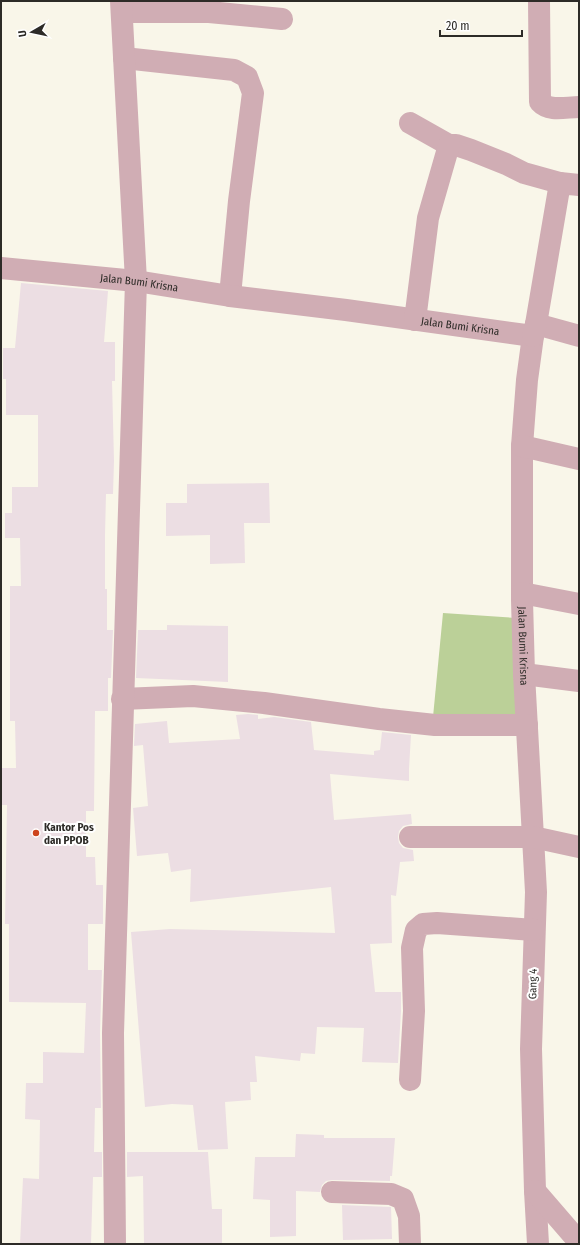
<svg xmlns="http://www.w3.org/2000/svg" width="580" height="1245" font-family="'Fira Sans Condensed',sans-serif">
  <rect width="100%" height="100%" fill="#f9f6e9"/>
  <!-- green -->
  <path fill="#bbd098" d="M443 613 517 618 518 712 515 717H433Z"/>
  <!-- building -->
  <g fill="#ecdee3">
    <path d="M21 283 108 291 104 342H115V381H112L114 461 113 494H106L105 535V589H107V630H113L111 678H108V711H95L94 811H86V857H95L96 885H103V924H88V970H102L100 1033 101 1108H95L94 1152H102V1177H93L91 1244H20L23 1178 39 1179 40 1120 25 1119 26 1083H43V1052L84 1053 86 1003 9 1002V924H5L7 805H1L2 768H16L15 721H10V586H21L20 538H5V513H12V487H38V415H6V379H3V348H15Z"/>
    <path d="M269 483 270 523H244L245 563 210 564V535L166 536V503H187V484Z"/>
    <path d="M167 625 228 626V682L136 678 138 630H167Z"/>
    <path d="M248 714 258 715V719L274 717 311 722 314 750 374 755V751L380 750 382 732 411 735 409 769V781L330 774 334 820 411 814 412 824 403 826 399 831 398 837 399 843 403 848 413 850 414 861 400 862 396 896 391 895 392 943 370 944 375 992H401V1011L398 1063 362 1062 364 1028 317 1027 315 1054 301 1053 300 1061 255 1056 257 1082H250L251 1100 225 1102 228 1149 198 1150 193 1105 172 1104 145 1107 131 932 170 929 335 933 331 887 190 902 191 869 171 872 168 853 137 856 133 808 148 806 143 745 134 746 135 724 167 721 169 743 240 739 236 715Z"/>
    <path d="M296 1134 324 1135V1138H395L392 1176H390V1181L332 1180 326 1181 322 1185 320 1192 296 1191V1236L270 1237V1200L253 1199 255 1157H295Z"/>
    <path d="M127 1152H208L212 1209H222V1244H144L143 1176 127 1177Z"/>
    <path d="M342 1205 391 1207 392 1239 343 1240Z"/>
  </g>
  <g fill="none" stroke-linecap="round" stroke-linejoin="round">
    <!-- minor -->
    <g stroke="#d0adb4" stroke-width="22">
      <path d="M539 1 540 102C549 112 566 107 579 107"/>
      <path d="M122 12H209L282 19"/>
      <path d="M124 58 234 70 247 77 253 93 239 201 230 296"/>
      <path d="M410 123 449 145H456L471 150 506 164 524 173 560 183"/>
      <path id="s1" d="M1 268 136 281 230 296 346 310 533 336 527 380 522 446V600L524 674 536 892 531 1049 535 1191 538 1244"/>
      <path d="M415 320 428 218 449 145"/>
      <path d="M536 324 579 336"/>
      <path d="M533 336 536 324 560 183 579 185"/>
      <path d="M522 446 579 459"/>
      <path d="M522 593 579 604"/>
      <path d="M524 674 579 681"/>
      <path d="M122 699 193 696 264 703 379 719 435 725H527"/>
      <path d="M410 837H533L579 847"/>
      <path d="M410 1080 414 1011 412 948 416 930 423 924 437 923 534 930"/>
      <path d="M535 1191 579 1242"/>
      <path d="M332 1192 391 1194 403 1199 409 1216 410 1244"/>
      <path d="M115 1244 113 1033 136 281 121 1"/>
    </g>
  </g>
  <!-- markers -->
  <circle fill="#cd441e" stroke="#fff" stroke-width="1.5" cx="36" cy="833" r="4"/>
  <g text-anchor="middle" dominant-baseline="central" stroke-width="4" stroke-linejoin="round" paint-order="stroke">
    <!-- street labels -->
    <g font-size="11" fill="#2d2b27" stroke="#fff">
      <text stroke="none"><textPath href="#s1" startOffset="139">Jalan Bumi Krisna</textPath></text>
      <text stroke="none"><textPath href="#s1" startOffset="463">Jalan Bumi Krisna</textPath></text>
      <text stroke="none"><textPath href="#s1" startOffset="847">Jalan Bumi Krisna</textPath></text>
      <text transform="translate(533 984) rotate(-89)">Gang 4</text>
    </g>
    <!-- poi labels -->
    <g font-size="11" font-weight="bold" fill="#2d2b27" stroke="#fff" text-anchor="start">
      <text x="44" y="827">Kantor Pos<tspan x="44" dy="13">dan PPOB</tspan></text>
    </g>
  </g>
  <!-- border -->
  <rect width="580" height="1245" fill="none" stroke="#2d2b27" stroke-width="4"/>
  <!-- north arrow -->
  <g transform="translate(32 32) rotate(261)" stroke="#ffffff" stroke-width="3" paint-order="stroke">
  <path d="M0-3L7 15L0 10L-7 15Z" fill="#2d2b27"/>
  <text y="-6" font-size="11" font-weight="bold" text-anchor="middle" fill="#2d2b27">U</text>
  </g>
  <!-- scale -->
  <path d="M440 30v6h82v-6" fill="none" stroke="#2d2b27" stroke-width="2"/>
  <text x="446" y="30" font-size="12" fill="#2d2b27" stroke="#ffffff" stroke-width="3" paint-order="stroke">20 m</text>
</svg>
